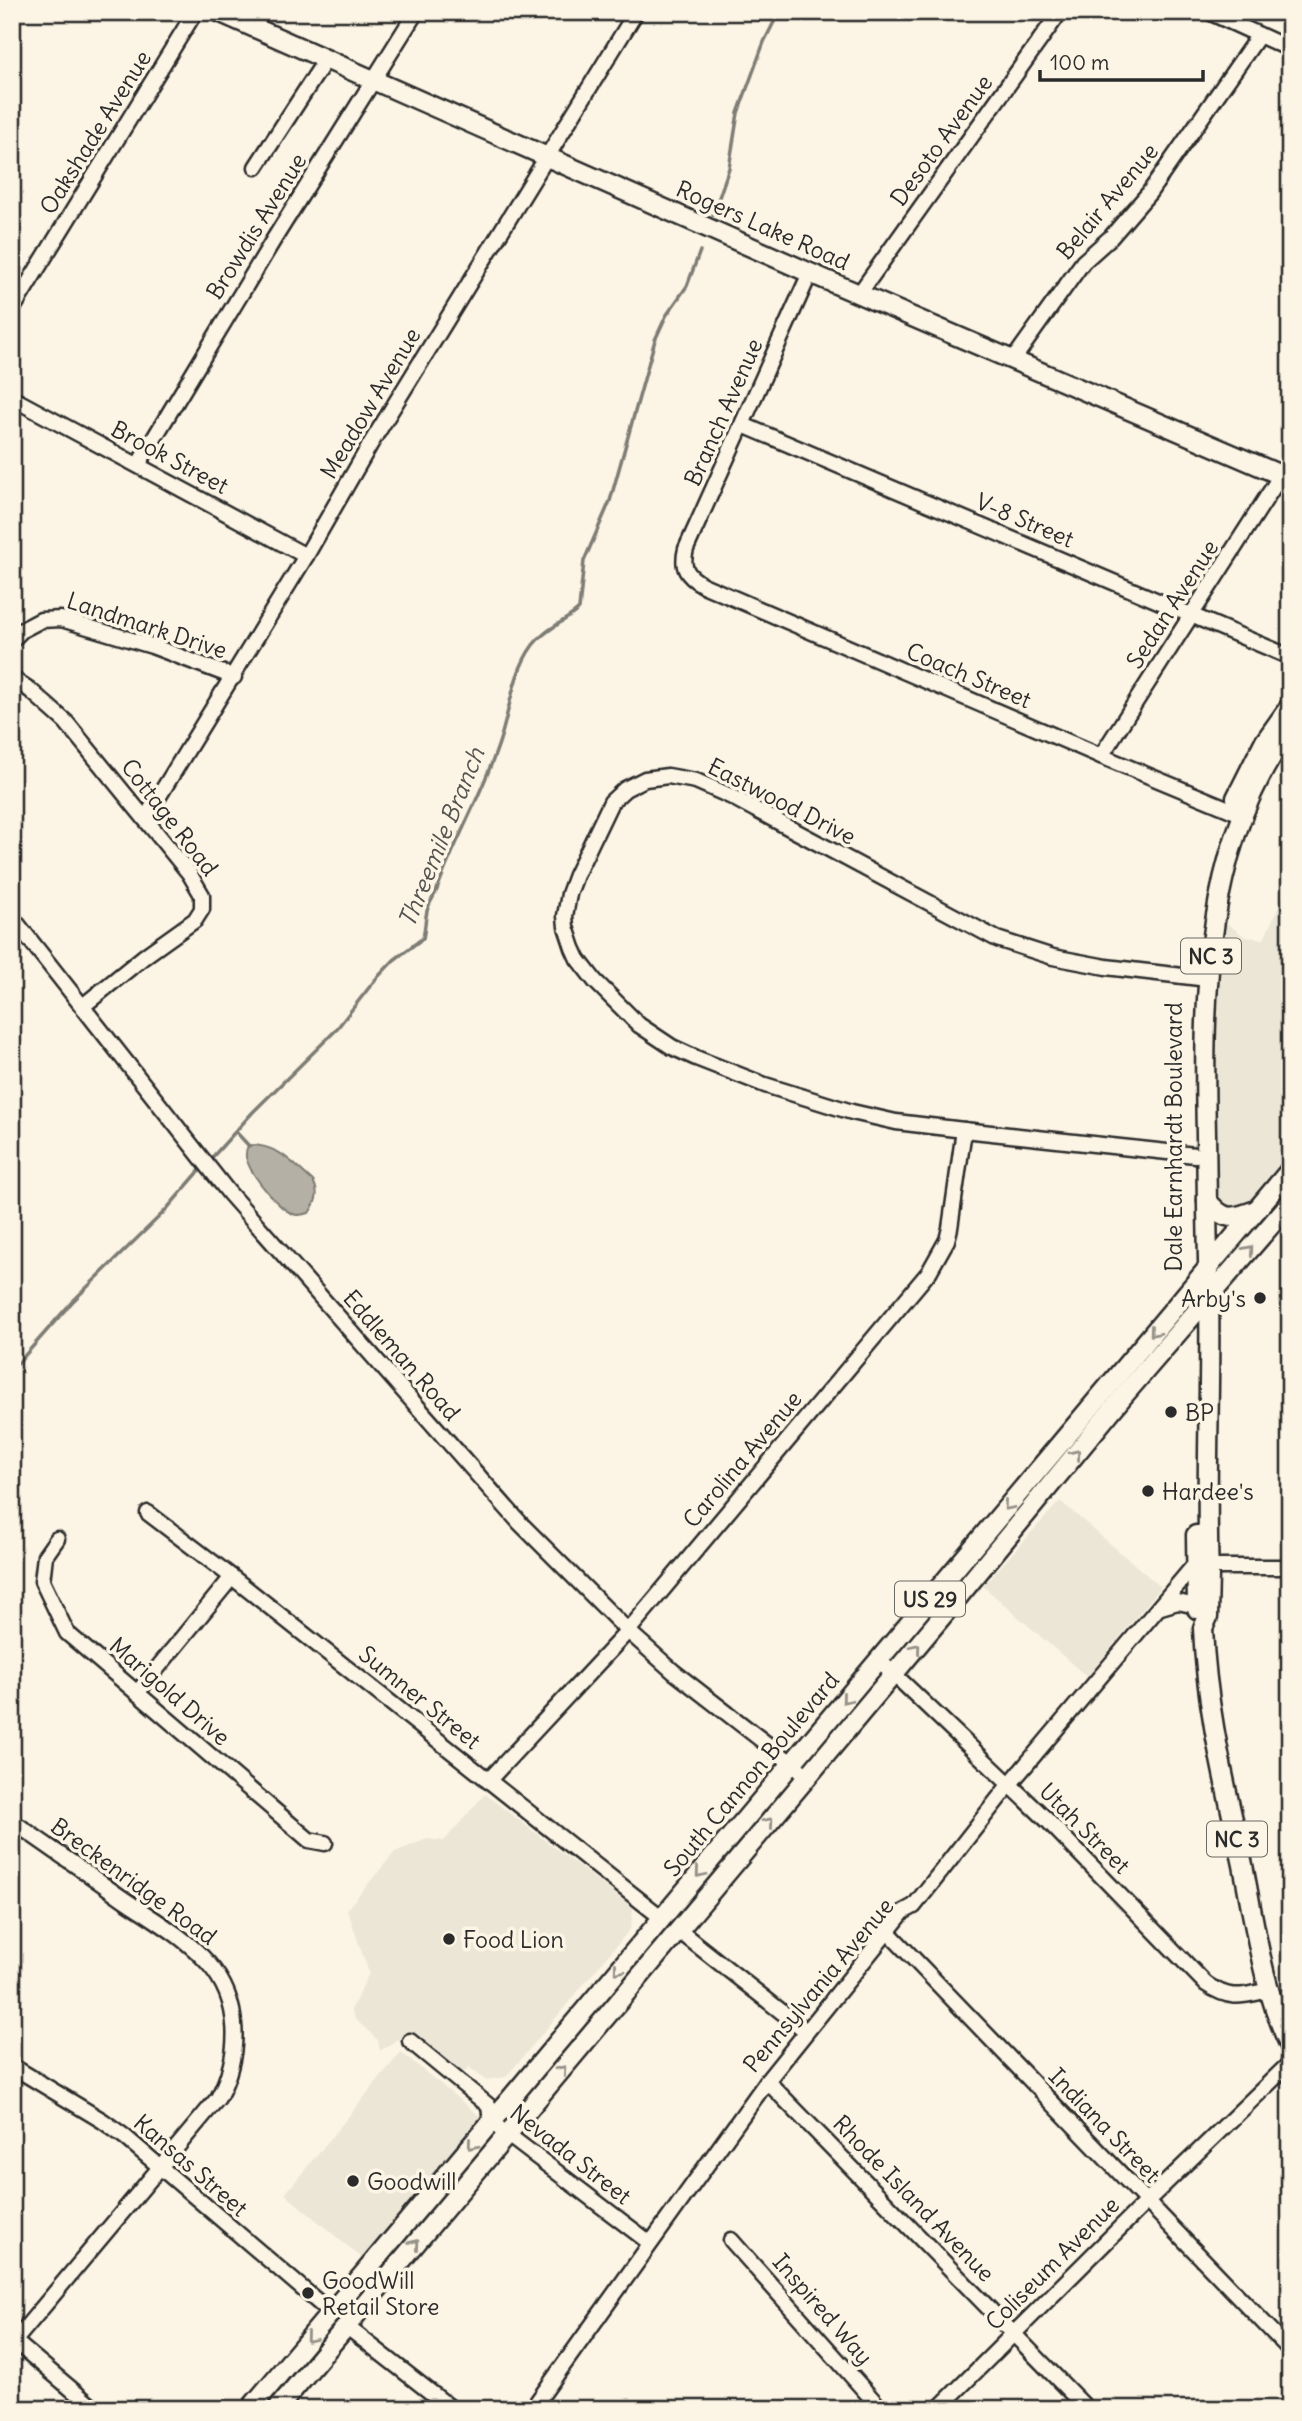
<svg xmlns="http://www.w3.org/2000/svg" width="1302" height="2421" font-family="Delius,sans-serif">
  <rect width="100%" height="100%" fill="#fcf5e5"/>
  <filter id="ink" filterUnits="userSpaceOnUse"><feTurbulence type="fractalNoise" baseFrequency=".0143" numOctaves="2"/><feDisplacementMap in="SourceGraphic" scale="14" xChannelSelector="R" yChannelSelector="G"/><feConvolveMatrix kernelMatrix="1 2 1 2 8 2 1 2 1" color-interpolation-filters="sRGB"/></filter>
  <g filter="url(#ink)">
    <!-- built -->
    <g fill="#ece6d7">
      <path d="M1288 886 1290 1155 1256 1194 1243 1207 1232 1211 1221 1206 1214 1194 1213 1071 1225 922 1245 937 1264 939Z"/>
      <path d="M1060 1501 1161 1587 1087 1677 983 1586Z"/>
      <path d="M485 1794 633 1908 631 1928 506 2077 485 2080 469 2067 462 2075 410 2031 380 2051 378 2040 355 2019 351 2010 369 1973 347 1909 395 1852 427 1839 444 1841Z"/>
      <path d="M401 2052 482 2118 363 2259 285 2194Z"/>
    </g>
    <!-- water -->
    <path fill="#b4b0a5" stroke="#7d7b74" stroke-width="2" d="M248 1145C278 1144 292 1163 313 1181 320 1193 316 1203 309 1213 305 1214 301 1215 297 1215 281 1213 253 1177 247 1161 245 1156 246 1150 248 1145Z"/>
    <g fill="none" stroke-linecap="round" stroke-linejoin="round">
      <!-- stream -->
      <g stroke="#7d7b74" stroke-width="3.5">
        <path d="M713 215 729 168 738 113 764 42 779 12"/>
        <path d="M236 1132 249 1146"/>
        <path d="M208 1162 253 1112 335 1031 375 980 394 960 423 938C425 929 425 920 427 911 429 902 435 896 438 887 456 838 484 791 500 740 510 709 513 672 533 645 545 629 565 622 579 609L584 561 610 501 655 340 666 316 687 286 700 251"/>
        <path d="M12 1370 72 1302 164 1212 202 1168"/>
      </g>
      <!-- minor casing -->
      <g stroke="#2b2b2b" stroke-width="19">
        <g id="minor">
          <path d="M1209 12 1290 49"/>
          <path d="M256 167 326 59"/>
          <path d="M810 273 686 549C681 568 687 576 703 585L1101 756 1241 814"/>
          <path d="M859 294 1060 12"/>
          <path d="M12 310 195 12"/>
          <path d="M1013 360 1083 262 1111 237 1149 193 1259 35"/>
          <path d="M12 398 306 556"/>
          <path d="M743 425 1290 657"/>
          <path d="M138 465 274 239 416 12"/>
          <path d="M12 640 22 630 41 620 61 619 152 646 234 677"/>
          <path d="M12 678 30 690 66 722 189 873 202 895V909L195 920 146 955 83 1006"/>
          <path d="M1101 756 1281 475"/>
          <path d="M145 819 306 556 371 443 636 12"/>
          <path d="M12 917 229 1193 520 1523 628 1631 674 1672 808 1776"/>
          <path d="M1195 1155 964 1130 896 1122 852 1112 765 1085 696 1058 672 1047 639 1025 595 981 578 959 573 948 566 927 565 916 569 894 576 875 611 802 625 789 645 779 668 776 696 781 730 796 997 939 1053 957 1106 967 1208 979"/>
          <path d="M148 1513 232 1577 662 1918"/>
          <path d="M57 1539 45 1556 42 1581 67 1633 309 1840 325 1843"/>
          <path d="M1208 1567H1290"/>
          <path d="M1161 1607 1178 1602 1196 1606"/>
          <path d="M879 1660 1047 1820 1206 1984C1231 2001 1242 1996 1269 1990"/>
          <path d="M137 1693 232 1577"/>
          <path d="M488 1781 628 1631 929 1272 947 1240 950 1228 964 1130"/>
          <path d="M12 1821C49 1847 86 1872 122 1898 151 1918 184 1936 208 1963 242 2001 241 2055 218 2098L12 2344"/>
          <path d="M678 1930 806 2031"/>
          <path d="M887 1931 1290 2350"/>
          <path d="M410 2041 489 2106 491 2122 650 2243"/>
          <path d="M12 2066 103 2121 125 2137 331 2313"/>
          <path d="M767 2081 1087 2409"/>
          <path d="M731 2240 881 2409"/>
          <path d="M346 2326 452 2409"/>
          <path d="M12 2339 95 2409"/>
          <path d="M532 2409 767 2081 903 1912 914 1906 1009 1785 1196 1563"/>
          <path d="M938 2409 1147 2201 1290 2063"/>
        </g>
      </g>
      <!-- major casing -->
      <g stroke="#2b2b2b" stroke-width="23">
        <g id="major">
          <path d="M219 12 810 273 1290 479"/>
          <path d="M1290 729C1204 845 1203 996 1206 1135 1207 1188 1207 1241 1209 1294 1211 1387 1205 1481 1209 1574L1208 1617 1203 1628C1206 1709 1226 1787 1243 1865 1255 1926 1263 1990 1290 2046"/>
          <path d="M1236 798 1263 744 1290 706"/>
          <path d="M1207 1200C1224 1222 1232 1219 1256 1210"/>
          <path d="M1196 1535 1197 1609"/>
          <path d="M250 2409 1290 1170"/>
          <path d="M277 2409 954 1602 1125 1394 1290 1203"/>
        </g>
      </g>
      <!-- minor -->
      <use href="#minor" stroke="#fcf5e5" stroke-width="14"/>
      <!-- major -->
      <use href="#major" stroke="#fcf5e5" stroke-width="18"/>
    </g>
    <!-- one-way arrows -->
    <defs><path id="oneway-chevron" d="M-2-3.5L2.5 0L-2 3.5" fill="none" stroke-width="1.6" stroke-linecap="round" stroke-linejoin="round" transform="scale(1.75)"/></defs>
    <g stroke="#949088">
      <use href="#oneway-chevron" transform="translate(1249 1250) rotate(-49)"/>
      <use href="#oneway-chevron" transform="translate(1154 1332) rotate(130)"/>
      <use href="#oneway-chevron" transform="translate(1076 1454) rotate(-51)"/>
      <use href="#oneway-chevron" transform="translate(1008 1506) rotate(130)"/>
      <use href="#oneway-chevron" transform="translate(916 1648) rotate(-50)"/>
      <use href="#oneway-chevron" transform="translate(846 1699) rotate(130)"/>
      <use href="#oneway-chevron" transform="translate(769 1822) rotate(-50)"/>
      <use href="#oneway-chevron" transform="translate(700 1873) rotate(130)"/>
      <use href="#oneway-chevron" transform="translate(618 1970) rotate(130)"/>
      <use href="#oneway-chevron" transform="translate(562 2070) rotate(-50)"/>
      <use href="#oneway-chevron" transform="translate(472 2145) rotate(130)"/>
      <use href="#oneway-chevron" transform="translate(415 2244) rotate(-50)"/>
      <use href="#oneway-chevron" transform="translate(310 2338) rotate(130)"/>
    </g>
  </g>
  <!-- markers -->
  <g fill="#2b2b2b" stroke="#fcf5e5" stroke-width="2.5">
    <circle cx="1260" cy="1298" r="7"/>
    <circle cx="1171" cy="1412" r="7"/>
    <circle cx="1148" cy="1491" r="7"/>
    <circle cx="449" cy="1939" r="7"/>
    <circle cx="353" cy="2181" r="7"/>
    <circle cx="308" cy="2293" r="7"/>
  </g>
  <g text-anchor="middle" dominant-baseline="central" stroke-width="7" stroke-linejoin="round" paint-order="stroke">
    <!-- shield labels -->
    <g fill="#fcf5e5" stroke="#6a6863" stroke-width="2">
      <rect x="1181" y="938.5" width="60" height="35" rx="5"/>
      <rect x="895" y="1581.5" width="70" height="35" rx="5"/>
      <rect x="1207" y="1821.5" width="60" height="35" rx="5"/>
    </g>
    <g font-size="21" font-weight="bold" fill="#2b2b2b">
      <text x="1211" y="956">NC 3</text>
      <text x="930" y="1599">US 29</text>
      <text x="1237" y="1839">NC 3</text>
    </g>
    <!-- street labels -->
    <g font-size="23" fill="#2b2b2b" stroke="#fcf5e5">
      <text transform="translate(95 132) rotate(-58)">Oakshade Avenue</text>
      <text transform="translate(941 140) rotate(-54)">Desoto Avenue</text>
      <text transform="translate(1107 201) rotate(-50)">Belair Avenue</text>
      <text transform="translate(763 225) rotate(24)">Rogers Lake Road</text>
      <text transform="translate(256 226) rotate(-58)">Browdis Avenue</text>
      <text transform="translate(370 403) rotate(-59)">Meadow Avenue</text>
      <text transform="translate(723 412) rotate(-66)">Branch Avenue</text>
      <text transform="translate(170 457) rotate(28)">Brook Street</text>
      <text transform="translate(1025 520) rotate(23)">V-8 Street</text>
      <text transform="translate(1172 604) rotate(-57)">Sedan Avenue</text>
      <text transform="translate(147 625) rotate(18)">Landmark Drive</text>
      <text transform="translate(969 675) rotate(23)">Coach Street</text>
      <text transform="translate(782 801) rotate(27)">Eastwood Drive</text>
      <text transform="translate(170 817) rotate(52)">Cottage Road</text>
      <text transform="translate(1173 1137) rotate(-90)">Dale Earnhardt Boulevard</text>
      <text transform="translate(402 1355) rotate(49)">Eddleman Road</text>
      <text transform="translate(742 1459) rotate(-50)">Carolina Avenue</text>
      <text transform="translate(170 1691) rotate(41)">Marigold Drive</text>
      <text transform="translate(420 1697) rotate(39)">Sumner Street</text>
      <text transform="translate(751 1774) rotate(-50)">South Cannon Boulevard</text>
      <text transform="translate(1085 1828) rotate(45)">Utah Street</text>
      <text transform="translate(134 1881) rotate(36)">Breckenridge Road</text>
      <text transform="translate(818 1985) rotate(-50)">Pennsylvania Avenue</text>
      <text transform="translate(1105 2125) rotate(46)">Indiana Street</text>
      <text transform="translate(571 2154) rotate(38)">Nevada Street</text>
      <text transform="translate(191 2165) rotate(41)">Kansas Street</text>
      <text transform="translate(914 2198) rotate(46)">Rhode Island Avenue</text>
      <text transform="translate(1052 2263) rotate(-45)">Coliseum Avenue</text>
      <text transform="translate(823 2309) rotate(49)">Inspired Way</text>
    </g>
    <!-- poi labels -->
    <g font-size="23" fill="#2b2b2b" stroke="#fcf5e5" text-anchor="start">
      <text x="1246" y="1298" text-anchor="end">Arby's</text>
      <text x="1185" y="1412">BP</text>
      <text x="1162" y="1491">Hardee's</text>
      <text x="463" y="1939">Food Lion</text>
      <text x="367" y="2181">Goodwill</text>
      <text x="322" y="2280">GoodWill<tspan x="322" dy="26">Retail Store</tspan></text>
    </g>
    <!-- water labels -->
    <g font-size="24" font-style="italic" fill="#545350" stroke="#fcf5e5">
      <text transform="translate(441 837) rotate(-68)">Threemile Branch</text>
    </g>
  </g>
  <!-- margin -->
  <rect width="1302" height="2421" fill="none" stroke="#fcf5e5" stroke-width="42"/>
  <rect x="21" y="21" width="1260" height="2379" fill="none" stroke="#2b2b2b" stroke-width="2.5" filter="url(#ink)"/>
  <!-- scale -->
  <path d="M1040 70v10h163v-10" fill="none" stroke="#2b2b2b" stroke-width="3.5"/>
  <text x="1050" y="70" font-size="21" fill="#2b2b2b" stroke="#fcf5e5" stroke-width="5" paint-order="stroke">100 m</text>
</svg>
